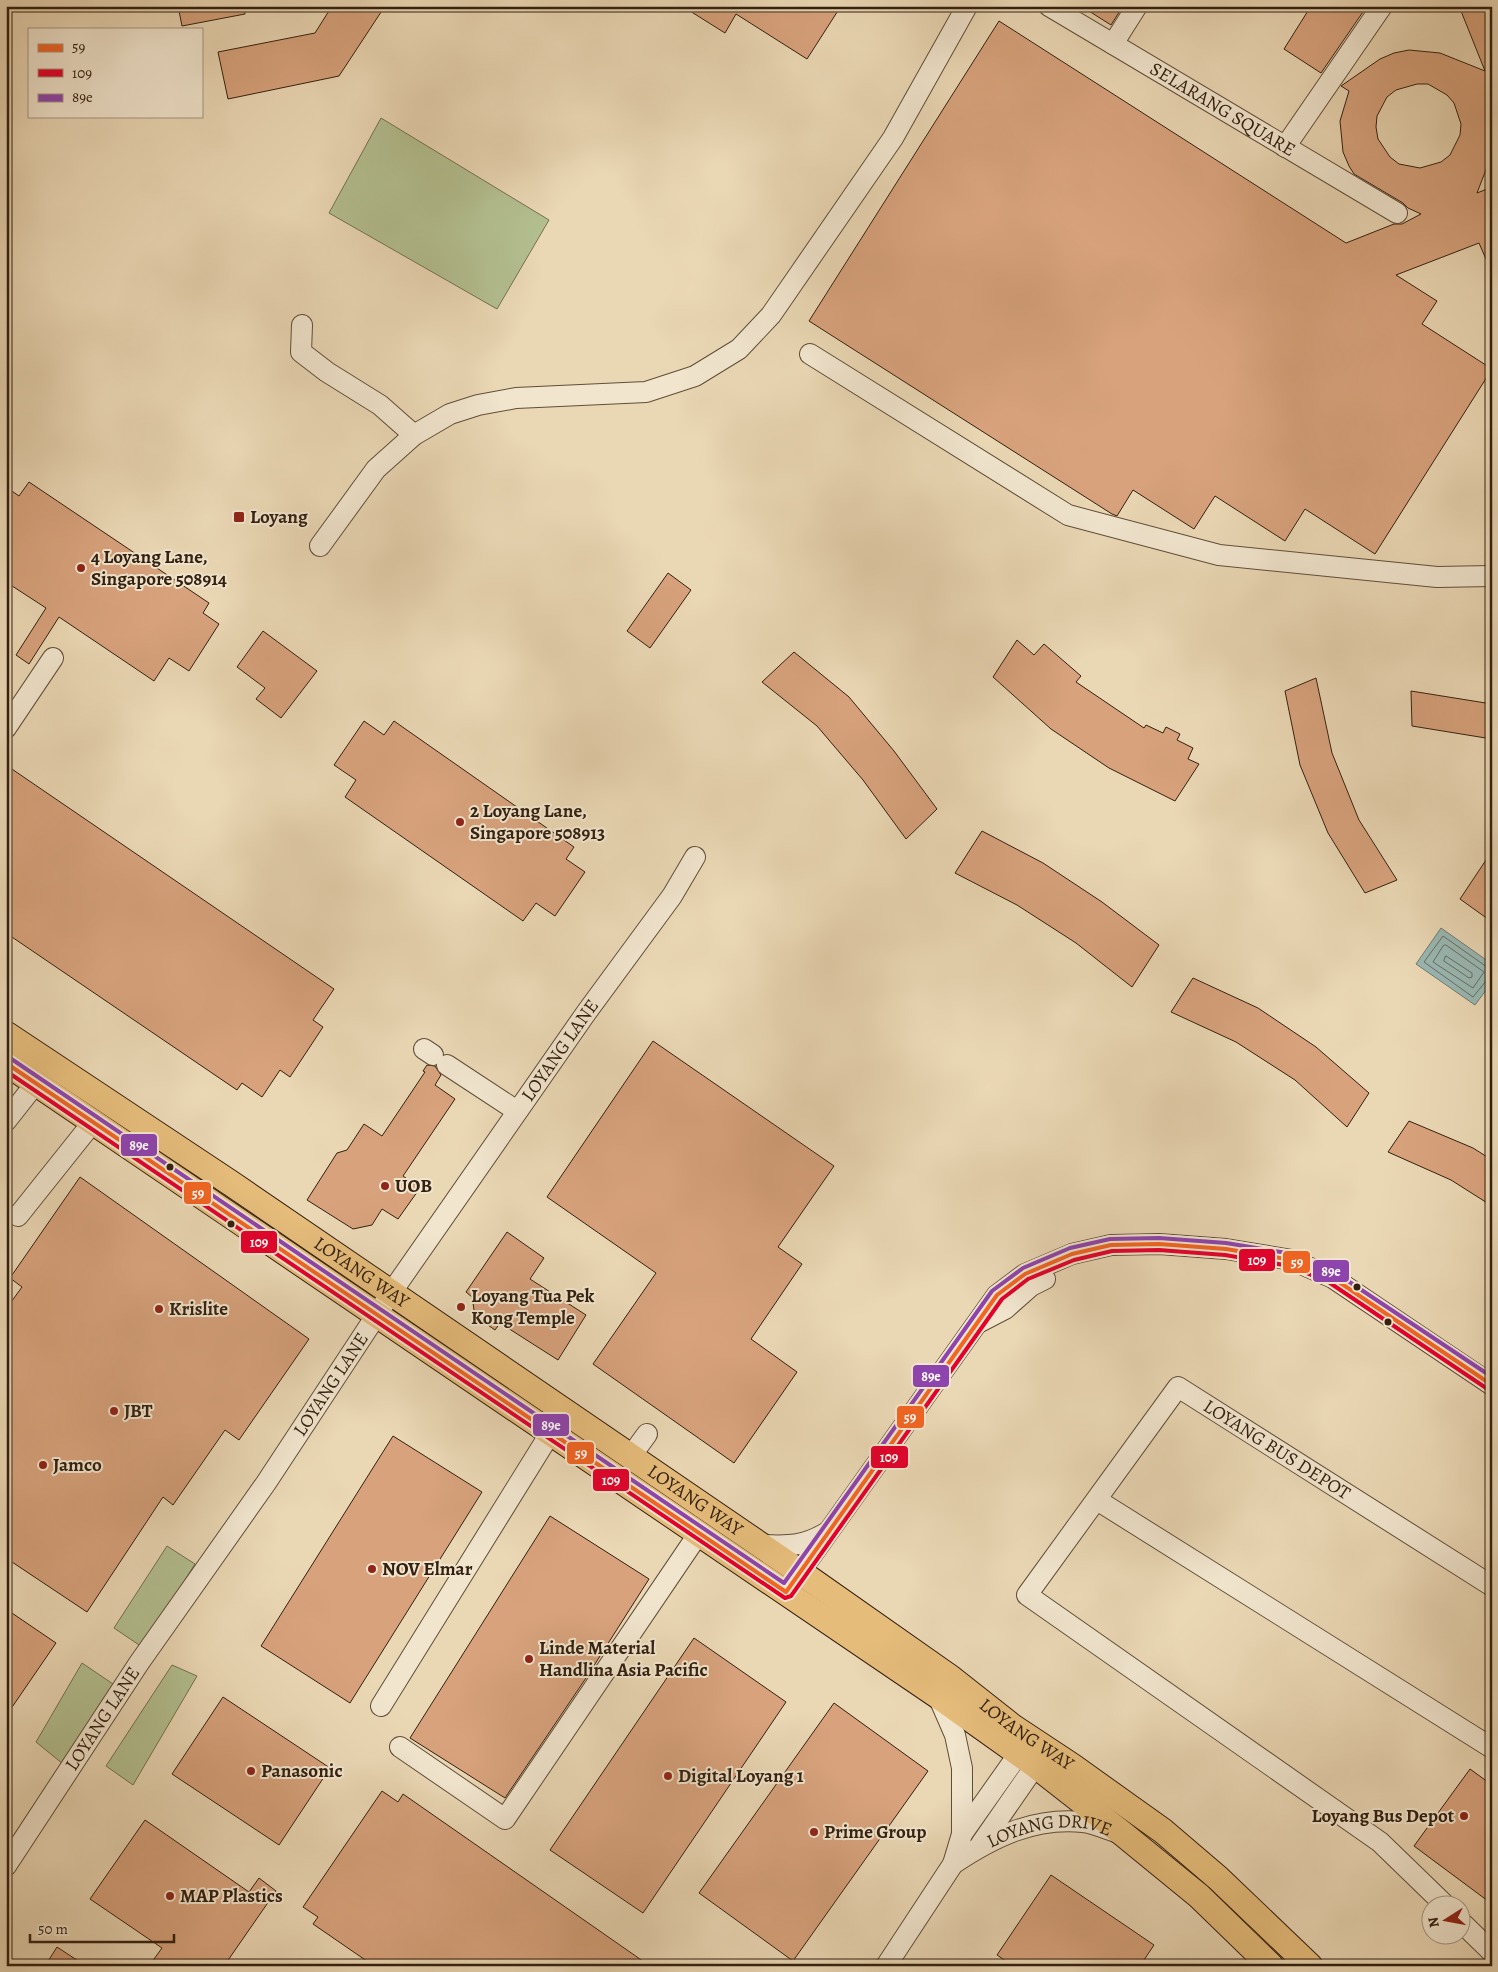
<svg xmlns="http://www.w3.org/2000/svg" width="1498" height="1972" font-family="Alegreya,serif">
  <rect width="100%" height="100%" fill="#ead7b4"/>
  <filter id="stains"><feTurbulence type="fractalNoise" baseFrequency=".004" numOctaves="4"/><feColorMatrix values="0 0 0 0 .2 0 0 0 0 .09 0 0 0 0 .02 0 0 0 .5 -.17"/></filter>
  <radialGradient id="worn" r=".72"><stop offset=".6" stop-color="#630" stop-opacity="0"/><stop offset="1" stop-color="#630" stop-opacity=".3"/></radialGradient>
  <!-- green -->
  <g fill="#b3bf90" stroke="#737050">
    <path d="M381 118 549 220 497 309 329 213Z"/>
    <path d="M167 1546 195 1564 142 1647 114 1628Z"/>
    <path d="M82 1663 113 1684 63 1764 36 1742Z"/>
    <path d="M172 1665 197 1676 133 1785 106 1766Z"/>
  </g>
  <!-- water -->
  <path fill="#99b8b3" stroke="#707b72" d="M1441 928 1492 964V982L1475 1005 1416 964Z"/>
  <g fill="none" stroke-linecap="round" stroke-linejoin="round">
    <!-- shore -->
    <g stroke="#666c62" stroke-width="1">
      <path d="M1446 945 1484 972 1473 988 1433 962 1443 946Z"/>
      <path d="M1446 956 1472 973V977L1469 978 1444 961Z"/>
      <path d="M1492 968 1487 967 1443 936 1424 962 1473 997 1486 981 1492 980"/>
    </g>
  </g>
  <!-- building -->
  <g fill="#d7a27c" stroke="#332010" fill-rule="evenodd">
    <path d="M178 6H244L245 14 182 26Z"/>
    <path d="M332 6H385L339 76 228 99 218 52 315 33Z"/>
    <path d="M682 6H841L807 59 736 14 725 33Z"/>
    <path d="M1081 6H1123L1111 25Z"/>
    <path d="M1311 6H1367L1321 73 1284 49Z"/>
    <path d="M1459 6H1492V154L1477 193 1492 187V273L1479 243 1396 275 1437 301 1422 324 1492 369 1375 554 1305 509 1285 541 1215 496 1194 529 1133 490 1117 516 1112 514 809 321 999 21 1346 243 1394 224H1402L1421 214 1408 208 1403 203 1354 174 1349 166 1343 152 1340 121 1349 91 1341 86 1380 59 1394 53 1409 50 1440 53 1485 71ZM1417 84H1428L1447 95 1454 103 1461 124 1460 135 1450 155 1441 162 1420 168 1399 164 1390 157 1378 139 1376 127 1377 116 1387 97 1396 90Z"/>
    <path d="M29 482 209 603 203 613 219 624 189 671 169 658 154 681 59 617 29 664 16 655 46 608 6 582V487L19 496Z"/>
    <path d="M668 573 691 590 650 648 627 631Z"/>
    <path d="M263 631 317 671 281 718 256 699 265 688 237 667Z"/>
    <path d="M1017 640 1034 655 1044 644 1081 676 1076 682 1144 728 1146 725 1163 733 1166 727 1180 734 1177 740 1193 748 1188 759 1199 764 1175 801 1109 768 1051 729 993 677Z"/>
    <path d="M794 652 849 697 894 751 937 809 906 839 863 780 817 726 762 682Z"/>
    <path d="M1316 678 1332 753 1359 820 1397 880 1365 893 1328 833 1300 765 1285 691Z"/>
    <path d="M1411 691 1492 704V739L1412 726Z"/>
    <path d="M364 721 384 735 394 721 574 847 566 859 585 872 555 916 536 903 523 921 345 797 356 780 334 765Z"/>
    <path d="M6 765 334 989 313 1020 323 1027 290 1077 280 1070 262 1097 242 1083 237 1090 6 933Z"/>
    <path d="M982 831 1043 863 1102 902 1159 945 1132 987 1076 943 1017 905 955 873Z"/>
    <path d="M1492 851V922L1460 899Z"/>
    <path d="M1193 978 1258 1008 1316 1047 1369 1093 1347 1127 1295 1080 1236 1042 1171 1012Z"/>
    <path d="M653 1041 834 1166 778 1247 802 1264 751 1339 797 1372 734 1463 593 1364 656 1273 547 1197Z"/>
    <path d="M427 1065 435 1066 441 1075 435 1085 455 1099 403 1176 420 1188 398 1219 382 1209 372 1225 353 1229 307 1200 337 1153 347 1150 364 1124 382 1136 425 1072 423 1071Z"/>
    <path d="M1409 1121 1473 1148 1492 1160V1206L1451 1180 1388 1152Z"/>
    <path d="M80 1177 309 1339 239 1440 225 1430 173 1505 163 1497 87 1612 6 1558V1309L22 1287 10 1278Z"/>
    <path d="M507 1232 544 1258 530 1279 586 1315 558 1360 500 1323 495 1330 475 1316 472 1297 466 1292Z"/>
    <path d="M393 1436 482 1492 350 1703 261 1646Z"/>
    <path d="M550 1516 649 1579 588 1675 505 1798 410 1738Z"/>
    <path d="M6 1609 56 1643 6 1716Z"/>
    <path d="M694 1638 786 1702 643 1913 550 1850Z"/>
    <path d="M223 1697 330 1768 279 1845 172 1774Z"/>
    <path d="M834 1703 928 1771 793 1961 699 1893Z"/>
    <path d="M1470 1769 1492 1785V1904L1414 1846Z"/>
    <path d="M382 1791 398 1802 403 1794 650 1966H374L313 1924 318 1917 303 1907Z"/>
    <path d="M145 1820 249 1892 259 1878 276 1891 224 1966H149L162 1948 90 1899Z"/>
    <path d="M1051 1875 1154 1945 1140 1966H1013L997 1955Z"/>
    <path d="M57 1947 86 1966H45Z"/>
  </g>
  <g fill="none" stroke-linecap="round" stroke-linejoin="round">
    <!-- minor casing -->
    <g stroke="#614e39" stroke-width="22">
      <g id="minor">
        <path id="s1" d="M1049 6 1397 213"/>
        <path d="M1113 44 1137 6"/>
        <path d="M1285 147 1382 6"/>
        <path d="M302 325 301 352 327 372 380 405 414 435"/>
        <path d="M810 354 1068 515 1219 555 1437 577 1492 576"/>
        <path d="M320 546 376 469 414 435 450 414 478 405 516 398 646 392 695 376 739 349 771 315 893 138 967 6"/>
        <path d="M6 728 53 658"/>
        <path d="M424 1049 433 1055"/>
        <path d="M447 1065 517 1111"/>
        <path d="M6 1121 36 1083"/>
        <path d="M18 1216 93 1122"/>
        <path d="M980 1322 1005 1309 1031 1286 1045 1279"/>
        <path d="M631 1456 647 1434"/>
        <path d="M1097 1500 1492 1748"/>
        <path d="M761 1545C788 1546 802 1547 826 1533"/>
        <path d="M792 1583 997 1295 1025 1274 1072 1254 1111 1245 1159 1244 1226 1249 1292 1260 1333 1278 1492 1385"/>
        <path d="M381 1706 551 1432"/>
        <path d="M400 1747 505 1819 699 1533"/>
        <path d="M962 1834 1027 1742"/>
        <path d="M981 1844 1044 1753"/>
        <path id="s2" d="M953 1864C993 1837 1034 1817 1083 1822 1094 1823 1106 1829 1116 1832"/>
        <path id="s3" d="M6 1866 139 1663 266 1483 391 1293 586 1013 672 896 695 857"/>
        <path id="s4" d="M1444 1904 1380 1842 1027 1595 1178 1387 1492 1586"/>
        <path d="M1460 1921 1492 1952"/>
        <path d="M886 1966 953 1864 962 1834V1768L955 1735 938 1696"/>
      </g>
    </g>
    <!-- major casing -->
    <g stroke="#332010" stroke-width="27">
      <g id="major">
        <path id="s5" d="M6 1034 232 1184 800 1572 951 1678 1013 1727 1072 1766 1163 1831 1218 1878 1310 1966"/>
        <path d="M6 1063 938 1696 1035 1765 1123 1834 1199 1896 1271 1966"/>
      </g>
    </g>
    <!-- minor -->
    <use href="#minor" stroke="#f1e5ce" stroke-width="20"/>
    <!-- major -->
    <use href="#major" stroke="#e5bc7a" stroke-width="25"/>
    <!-- bus-1 casing -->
    <g stroke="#f1e5ce" stroke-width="8">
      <path id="bus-1" d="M6 1063 786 1592 997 1295 1025 1274 1072 1254 1111 1245 1159 1244 1226 1249 1292 1260 1333 1278 1492 1385"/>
    </g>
    <!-- bus-2 casing -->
    <g stroke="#f1e5ce" stroke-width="8">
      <path id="bus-2" d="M6 1071 785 1598 791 1596 1002 1299 1028 1279 1074 1260 1112 1251 1159 1250 1225 1255 1290 1266 1330 1283 1489 1390"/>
    </g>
    <!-- bus-3 casing -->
    <g stroke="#f1e5ce" stroke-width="8">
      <path id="bus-3" d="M10 1058 784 1583 992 1291 1023 1268 1070 1248 1110 1239 1159 1238 1226 1243 1293 1254 1336 1273 1492 1377"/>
    </g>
    <!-- bus-1 -->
    <use href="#bus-1" stroke="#f26522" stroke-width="4"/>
    <!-- bus-2 -->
    <use href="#bus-2" stroke="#e4002b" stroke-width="4"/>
    <!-- bus-3 -->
    <use href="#bus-3" stroke="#8e44ad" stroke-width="4"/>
  </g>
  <!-- markers -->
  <g fill="#8f2418" stroke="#f1e5ce" stroke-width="2">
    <rect x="233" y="511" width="12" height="12" rx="2.5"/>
    <circle cx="81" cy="568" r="5"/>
    <circle cx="460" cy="822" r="5"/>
    <circle cx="385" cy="1186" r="5"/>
    <circle cx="461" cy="1307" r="5"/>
    <circle cx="159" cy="1309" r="5"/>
    <circle cx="114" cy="1411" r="5"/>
    <circle cx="43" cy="1465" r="5"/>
    <circle cx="372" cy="1569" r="5"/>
    <circle cx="529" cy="1659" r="5"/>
    <circle cx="251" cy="1771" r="5"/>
    <circle cx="668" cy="1776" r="5"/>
    <circle cx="1464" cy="1816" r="5"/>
    <circle cx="814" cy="1832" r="5"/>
    <circle cx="170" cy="1896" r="5"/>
  </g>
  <g fill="#332010" stroke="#f1e5ce" stroke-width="2">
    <circle cx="170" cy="1167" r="4.5"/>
    <circle cx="231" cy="1224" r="4.5"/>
    <circle cx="1357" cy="1287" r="4.5"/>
    <circle cx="1388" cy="1322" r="4.5"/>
  </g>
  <g text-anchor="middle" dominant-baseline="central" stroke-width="4" stroke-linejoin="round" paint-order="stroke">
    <!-- street labels -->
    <g font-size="19" fill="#332010" stroke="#f1e5ce">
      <text stroke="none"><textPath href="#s1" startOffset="202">SELARANG SQUARE</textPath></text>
      <text stroke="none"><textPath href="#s3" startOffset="986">LOYANG LANE</textPath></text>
      <text stroke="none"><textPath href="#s5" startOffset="428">LOYANG WAY</textPath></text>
      <text stroke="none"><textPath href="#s3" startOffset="581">LOYANG LANE</textPath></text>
      <text stroke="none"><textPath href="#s4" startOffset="894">LOYANG BUS DEPOT</textPath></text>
      <text stroke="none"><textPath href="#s5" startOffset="832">LOYANG WAY</textPath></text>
      <text stroke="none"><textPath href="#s3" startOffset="176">LOYANG LANE</textPath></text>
      <text stroke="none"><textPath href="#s5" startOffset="1238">LOYANG WAY</textPath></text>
      <text stroke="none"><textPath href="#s2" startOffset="105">LOYANG DRIVE</textPath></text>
    </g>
    <!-- poi labels -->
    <g font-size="19" font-weight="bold" fill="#332010" stroke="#f1e5ce" text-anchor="start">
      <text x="250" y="517">Loyang</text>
      <text x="91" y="557">4 Loyang Lane,<tspan x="91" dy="22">Singapore 508914</tspan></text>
      <text x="470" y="811">2 Loyang Lane,<tspan x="470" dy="22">Singapore 508913</tspan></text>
      <text x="395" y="1186">UOB</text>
      <text x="471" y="1296">Loyang Tua Pek<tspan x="471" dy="22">Kong Temple</tspan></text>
      <text x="169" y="1309">Krislite</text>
      <text x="124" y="1411">JBT</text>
      <text x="53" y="1465">Jamco</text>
      <text x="382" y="1569">NOV Elmar</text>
      <text x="539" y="1648">Linde Material<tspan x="539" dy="22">Handlina Asia Pacific</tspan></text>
      <text x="261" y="1771">Panasonic</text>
      <text x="678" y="1776">Digital Loyang 1</text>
      <text x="1454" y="1816" text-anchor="end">Loyang Bus Depot</text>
      <text x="824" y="1832">Prime Group</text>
      <text x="180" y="1896">MAP Plastics</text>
    </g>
  </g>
  <g stroke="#f1e5ce" stroke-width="2">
    <rect x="120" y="1133" width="38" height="24" rx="5" fill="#8e44ad"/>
    <rect x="183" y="1181" width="29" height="24" rx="5" fill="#f26522"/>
    <rect x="240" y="1230" width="38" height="24" rx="5" fill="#e4002b"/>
    <rect x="1238" y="1248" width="38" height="24" rx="5" fill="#e4002b"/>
    <rect x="1282" y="1250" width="29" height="24" rx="5" fill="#f26522"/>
    <rect x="1312" y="1259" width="38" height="24" rx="5" fill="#8e44ad"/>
    <rect x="912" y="1364" width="38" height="24" rx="5" fill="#8e44ad"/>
    <rect x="896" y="1405" width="29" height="24" rx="5" fill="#f26522"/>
    <rect x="532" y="1413" width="38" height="24" rx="5" fill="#8e44ad"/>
    <rect x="566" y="1441" width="29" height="24" rx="5" fill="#f26522"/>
    <rect x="870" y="1445" width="39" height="24" rx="5" fill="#e4002b"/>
    <rect x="592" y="1468" width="38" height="24" rx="5" fill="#e4002b"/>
  </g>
  <g font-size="14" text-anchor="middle" font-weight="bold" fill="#fff">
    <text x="139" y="1150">89e</text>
    <text x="198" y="1198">59</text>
    <text x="259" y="1247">109</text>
    <text x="1257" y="1265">109</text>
    <text x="1297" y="1267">59</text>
    <text x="1331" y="1276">89e</text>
    <text x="931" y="1381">89e</text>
    <text x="910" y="1422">59</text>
    <text x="551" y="1430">89e</text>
    <text x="581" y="1458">59</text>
    <text x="889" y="1462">109</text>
    <text x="611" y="1485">109</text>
  </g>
  <!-- margin -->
  <rect width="1498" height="1972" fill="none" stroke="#ead7b4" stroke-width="25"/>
  <rect x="8" y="8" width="1483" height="1957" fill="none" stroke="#332010" stroke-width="2.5"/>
  <rect x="12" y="12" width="1473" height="1947" fill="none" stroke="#332010"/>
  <!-- legend -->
  <rect x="28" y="28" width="175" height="90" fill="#f1e5ce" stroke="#a59682"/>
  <rect x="38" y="44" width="25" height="8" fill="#f26522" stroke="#a59682"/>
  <text x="72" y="52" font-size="15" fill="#332010">59</text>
  <rect x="38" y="69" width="25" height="8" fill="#e4002b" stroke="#a59682"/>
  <text x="72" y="78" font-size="15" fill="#332010">109</text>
  <rect x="38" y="94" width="25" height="8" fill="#8e44ad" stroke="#a59682"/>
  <text x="72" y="102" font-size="15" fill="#332010">89e</text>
  <!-- north arrow -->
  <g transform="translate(1446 1920) rotate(259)"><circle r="24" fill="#f1e5ce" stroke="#a59682"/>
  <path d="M0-4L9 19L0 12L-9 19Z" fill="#8f2418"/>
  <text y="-8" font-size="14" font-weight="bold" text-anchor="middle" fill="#332010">N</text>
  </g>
  <!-- scale -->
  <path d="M30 1934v8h144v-8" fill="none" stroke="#332010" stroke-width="2.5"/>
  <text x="38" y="1934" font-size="15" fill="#332010" stroke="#f1e5ce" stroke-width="4" paint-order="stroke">50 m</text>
  <rect width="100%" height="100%" filter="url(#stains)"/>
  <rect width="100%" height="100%" fill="url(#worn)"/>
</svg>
